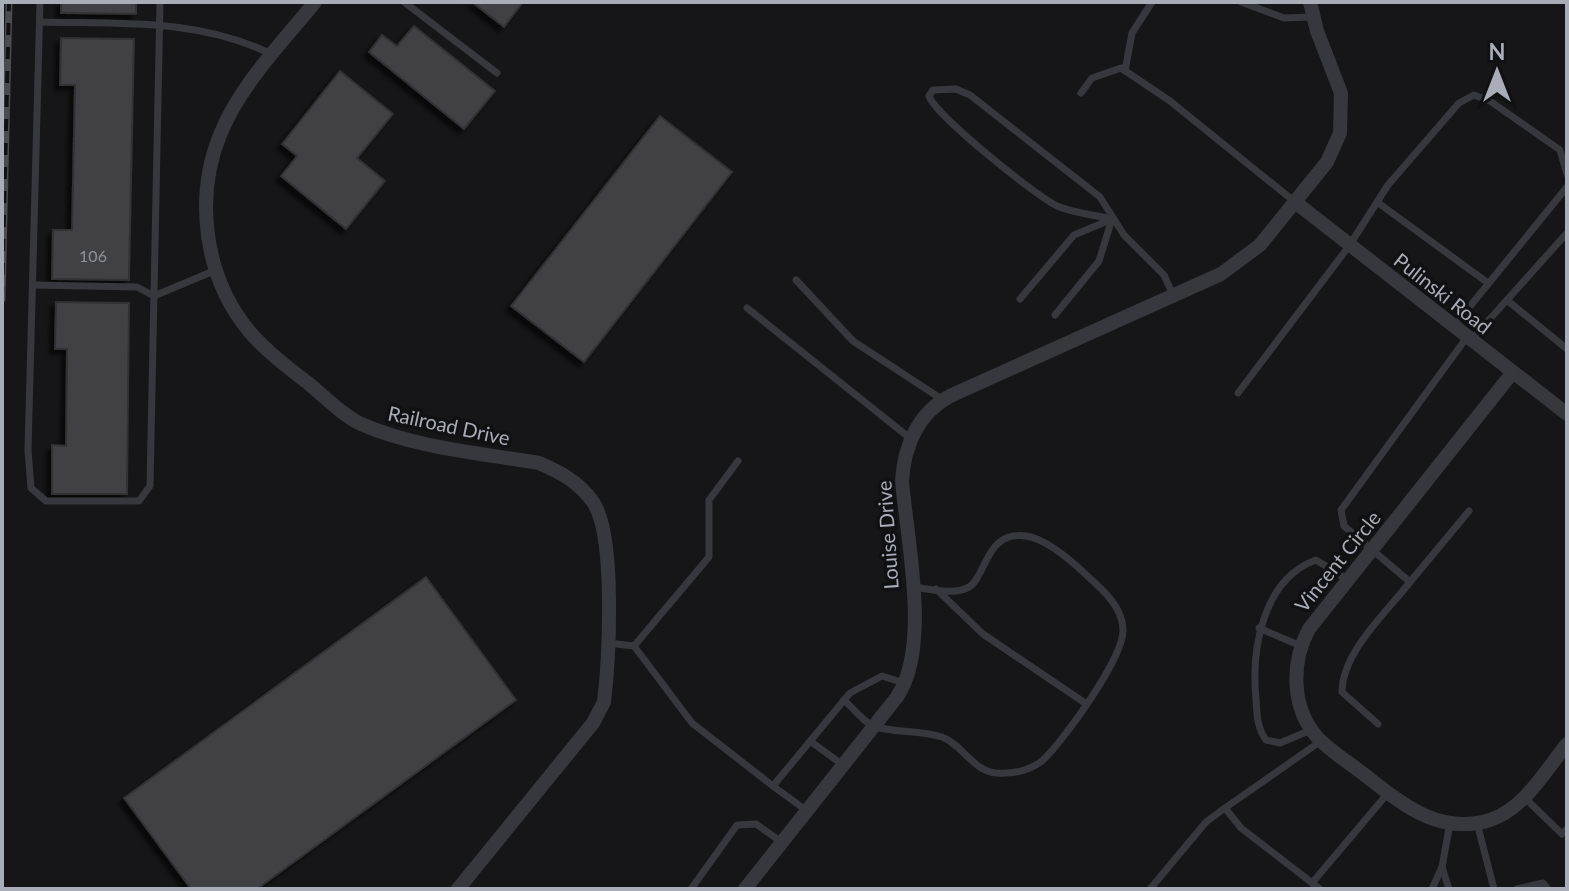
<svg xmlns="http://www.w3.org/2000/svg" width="1569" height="891" font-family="Lato,sans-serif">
  <defs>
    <filter id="shadow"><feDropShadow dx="-5" dy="5" stdDeviation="2" flood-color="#0009"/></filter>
  </defs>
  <rect width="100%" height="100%" fill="#161618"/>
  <!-- building -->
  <g fill="#404145" stroke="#303034" stroke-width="2" filter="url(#shadow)">
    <path d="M61 2H136V14L61 13Z"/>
    <path d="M472 2H523L504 27Z"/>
    <path d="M414 26 495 91 464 129 369 52 382 35 397 46Z"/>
    <path d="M61 38 134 39 129 280 52 279 53 230H72L75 85H60Z"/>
    <path d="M340 71 393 114 357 158 385 181 346 229 281 176 297 156 282 144Z"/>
    <path d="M660 116 732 172 584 362 511 306Z"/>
    <path d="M56 302 129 303 127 494H52V445L66 446 67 349H55Z"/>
    <path d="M426 577 516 700 257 889H191L124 798Z"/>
  </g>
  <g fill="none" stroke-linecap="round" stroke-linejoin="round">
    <!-- lane -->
    <g stroke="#37383d" stroke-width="7">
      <path d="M40 2 28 450 31 488 46 501H139L150 486 160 2"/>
      <path d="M404 2 497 73"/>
      <path d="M1241 2 1284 18 1312 17"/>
      <path d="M40 22C118 24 199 18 271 54"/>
      <path d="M1125 71 1132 33 1152 2"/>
      <path d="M1081 93 1092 78 1121 68 1170 101 1295 202"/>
      <path d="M1377 202 1488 283"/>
      <path d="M1112 219C1095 215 1073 213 1057 206 1037 197 934 114 929 96L933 90 956 89 970 95 1100 197 1124 235 1164 275 1173 295"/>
      <path d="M796 280 853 341 943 400"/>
      <path d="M33 285 137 287 154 296 216 270"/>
      <path d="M1020 299 1074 235 1110 220"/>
      <path d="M1508 301 1567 349"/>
      <path d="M747 308 911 439"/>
      <path d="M1055 315 1099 261 1112 219"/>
      <path d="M1454 326 1567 187"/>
      <path d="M1471 340 1567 233"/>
      <path d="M1238 393 1349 246 1388 185 1459 103 1474 95 1490 101 1560 150 1567 174"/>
      <path d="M1410 582 1469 511"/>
      <path d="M936 589 983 634 1085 703"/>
      <path d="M1259 628 1301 646"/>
      <path d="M608 643 634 646 692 723 773 786"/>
      <path d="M634 646 709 557V500L738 461"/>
      <path d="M844 700C853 708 865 724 876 727 897 733 920 730 942 737 963 745 973 771 996 773 1012 774 1029 771 1042 761 1063 742 1125 656 1123 629 1122 604 1099 587 1082 571 1068 558 1046 539 1026 536 984 530 987 579 967 588 953 595 929 589 913 587"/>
      <path d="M1378 724 1342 692C1342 652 1387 612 1410 582L1344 526 1341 510 1467 337"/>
      <path d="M1311 730 1280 743 1266 740C1257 728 1257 714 1256 699 1251 649 1263 579 1316 560L1348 580"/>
      <path d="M810 741 843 765"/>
      <path d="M1524 797 1562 834 1567 829"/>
      <path d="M807 811 773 786 850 693 882 676 904 683"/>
      <path d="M1477 823 1494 889"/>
      <path d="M1312 883 1388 793"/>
      <path d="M691 889 737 825 756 824 783 843"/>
      <path d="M1150 889 1206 822 1225 808"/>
      <path d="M1320 889 1241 828 1225 808 1321 741"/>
      <path d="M1432 889 1442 867"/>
      <path d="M1449 889 1442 867 1450 823"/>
      <path d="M1517 889 1543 883 1548 889"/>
    </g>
    <!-- street -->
    <g stroke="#37383d" stroke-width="14">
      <path d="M315 2C281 44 240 85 220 135 194 199 205 278 249 331 266 351 287 367 308 383 324 396 342 415 361 424 416 448 480 453 539 463 560 472 579 482 593 502 616 535 609 660 604 702L593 723 458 889"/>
      <path d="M1295 202 1567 414"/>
      <path d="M1513 372 1309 629C1291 662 1291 707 1317 737 1332 753 1353 765 1370 779 1406 807 1441 835 1490 820 1524 809 1546 770 1567 744"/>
      <path d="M745 889 897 697C931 646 907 541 902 481 904 446 918 413 950 396L1221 274 1260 245 1327 162 1340 133 1341 93 1317 31 1310 2"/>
    </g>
    <!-- rail casing -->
    <g stroke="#4a4c52" stroke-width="7">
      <path id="rail" d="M2 299 9 2"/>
    </g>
    <!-- rail -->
    <use href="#rail" stroke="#111113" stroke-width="4" stroke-dasharray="12" stroke-linecap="butt"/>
  </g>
  <g text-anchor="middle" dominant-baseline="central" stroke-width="7" stroke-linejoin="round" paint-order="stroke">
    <!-- number labels -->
    <g font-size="16" fill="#8e929b">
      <text x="93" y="255">106</text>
    </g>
    <!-- street labels -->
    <g font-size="20" fill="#a8adb8" stroke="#111113">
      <text transform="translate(1443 293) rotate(38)">Pulinski Road</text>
      <text transform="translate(449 425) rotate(12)">Railroad Drive</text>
      <text transform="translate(887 535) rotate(-94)">Louise Drive</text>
      <text transform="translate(1337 561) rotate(-51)">Vincent Circle</text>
    </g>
  </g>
  <!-- border -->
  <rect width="1569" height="891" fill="none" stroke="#a8adb8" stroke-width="8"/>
  <!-- north arrow -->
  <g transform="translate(1497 72)" stroke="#111113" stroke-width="6" paint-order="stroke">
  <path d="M0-6L14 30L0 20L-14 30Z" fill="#a8adb8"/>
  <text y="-12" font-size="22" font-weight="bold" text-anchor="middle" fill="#a8adb8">N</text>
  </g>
</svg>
